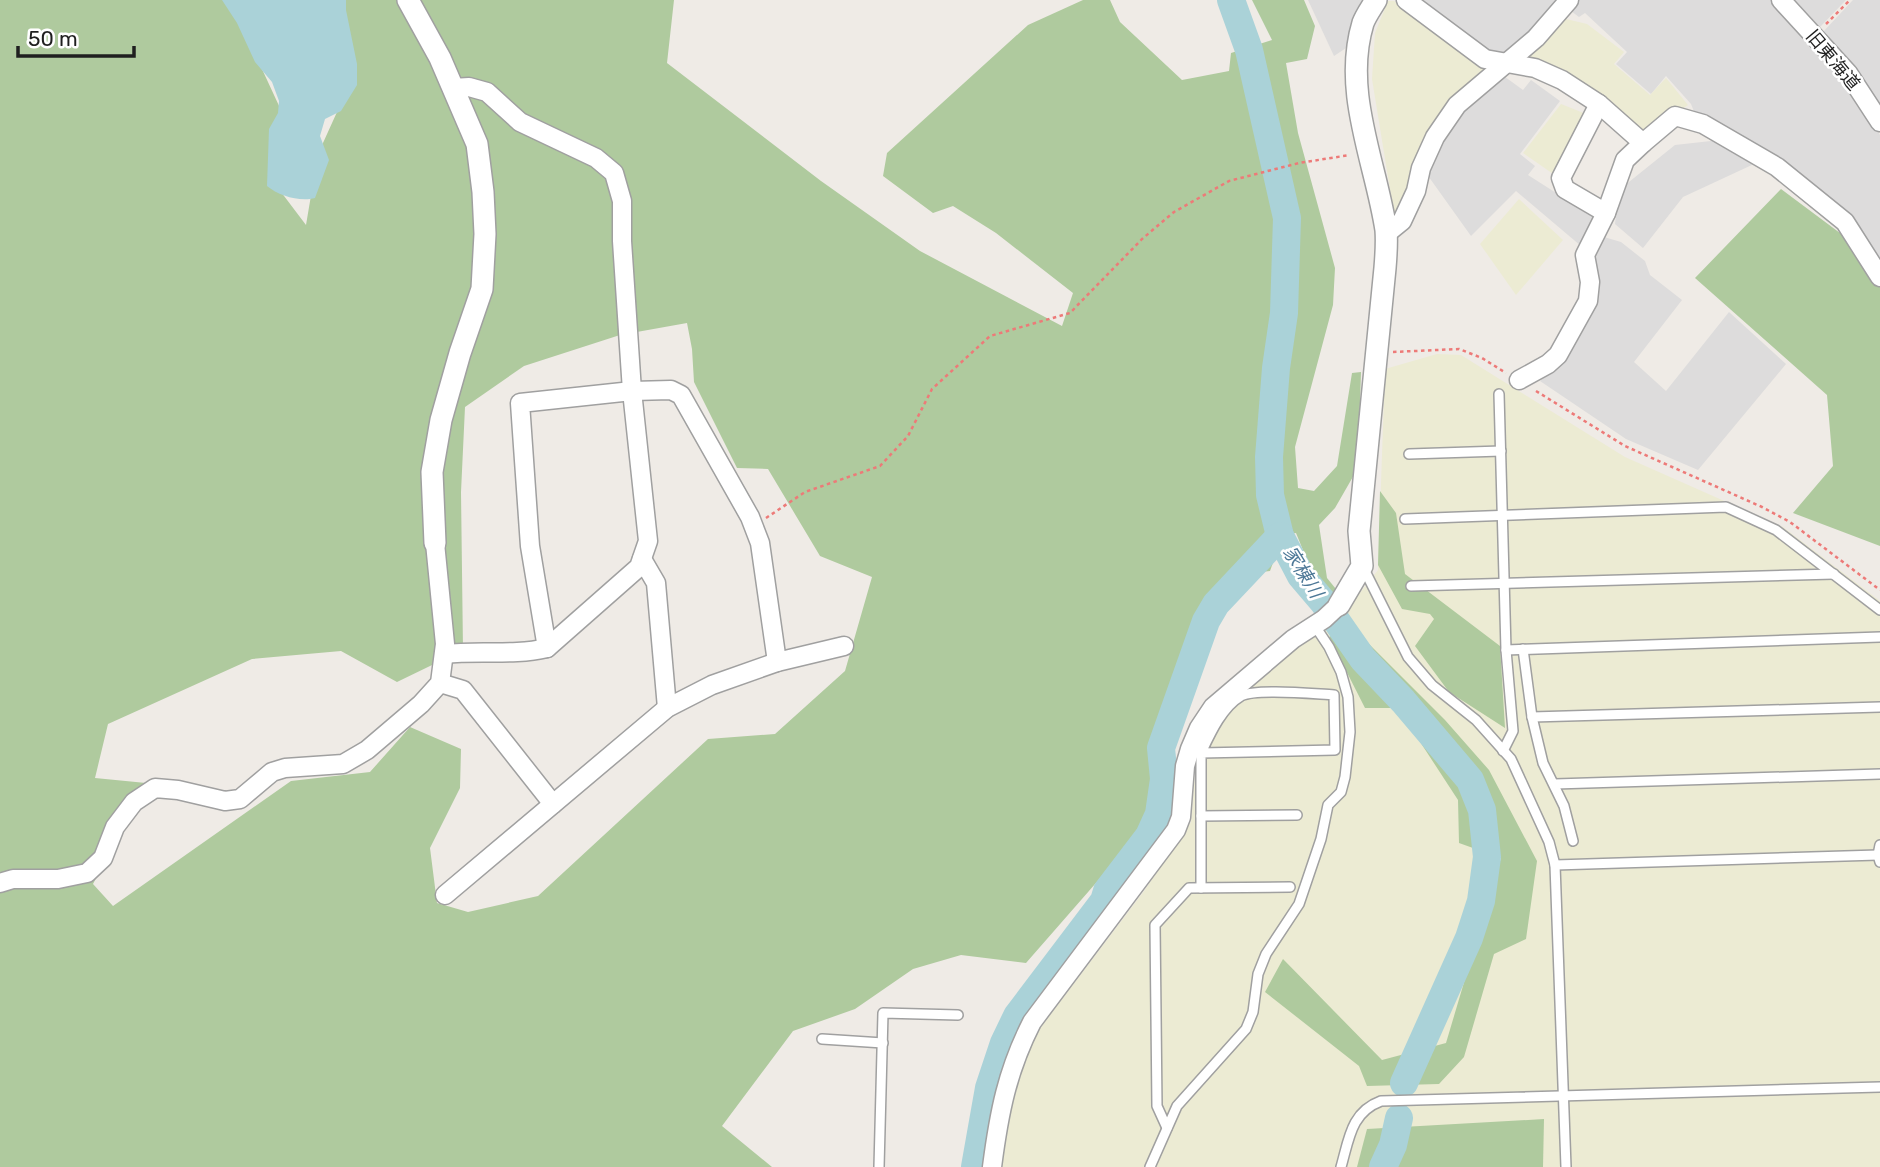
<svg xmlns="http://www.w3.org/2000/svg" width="1880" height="1167" font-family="Rubik,'Noto Sans JP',sans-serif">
  <rect width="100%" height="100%" fill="#efebe6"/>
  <!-- residential -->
  <g fill="#dddcdc">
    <path d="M1308 0H1370L1352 44 1334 56Z"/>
    <path d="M1423 0H1565L1552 17 1496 60Z"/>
    <path d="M1574 0H1778L1849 81 1880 135V261L1851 217 1778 157 1695 114 1691 104 1666 76 1651 94 1616 64 1627 52 1585 13 1579 17 1567 8Z"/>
    <path d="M1795 0H1846L1820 27Z"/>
    <path d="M1853 0H1880V110L1859 75 1823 32Z"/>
    <path d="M1501 74 1523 90 1531 80 1560 101 1520 154 1535 166 1528 175 1564 198 1595 211 1581 246 1516 191 1471 236 1426 173 1459 110Z"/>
    <path d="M1720 140 1754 164 1683 197 1643 248 1615 224 1619 190 1675 145Z"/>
    <path d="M1604 237 1621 242 1645 261 1650 275 1682 300 1634 362 1666 391 1729 312 1786 364 1698 470 1626 439 1540 381 1567 355 1599 283 1592 253Z"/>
  </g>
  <!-- farmland -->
  <g fill="#ecebd3">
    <path d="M1388 1H1394L1488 70 1458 98 1395 220 1372 79 1375 33Z"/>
    <path d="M1562 18 1587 24 1624 52 1614 64 1650 95 1666 78 1688 105 1648 132 1641 131 1527 59 1526 56Z"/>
    <path d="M1561 104 1591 116 1559 178 1523 153Z"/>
    <path d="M1519 199 1563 240 1516 295 1480 244Z"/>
    <path d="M1437 354 1461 355 1625 457 1783 527 1880 601V1167H1000L1017 1077 1038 1031 1144 891 1191 822 1197 751 1218 712 1312 635 1343 614 1378 570 1385 369Z"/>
  </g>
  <!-- forest -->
  <g fill="#afca9e" fill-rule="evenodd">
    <path d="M0 0H230L280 108 278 188 306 225 318 154 356 70 335 0H674L667 63 821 181 920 251 1062 326 1073 293 996 233 953 206 933 213 883 176 887 153 1028 25 1083 0H1110L1120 22 1182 80 1229 71 1231 53 1272 40 1252 0H1304L1315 26 1307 59 1286 63 1298 133 1335 268 1333 305 1295 447 1298 488 1314 491 1337 466 1352 373 1361 372 1358 468 1335 508 1319 525 1327 578 1340 594 1327 592 1305 555 1296 533 1283 535 1270 571 1227 576 1204 620 1180 702 1151 820 1026 963 961 955 913 969 855 1009 793 1031 722 1126 772 1167H0ZM687 323 692 349 694 382 737 468 768 469 820 556 872 577 845 671 775 734 708 739 538 896 468 912 437 903 430 848 460 788 461 749 410 727 370 772 291 781 113 906 93 884 146 783 95 778 108 724 252 659 341 651 397 682 463 650 461 492 465 407 524 366 620 335Z"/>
    <path d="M1781 189 1852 242 1880 278V546L1793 513 1833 466 1827 395 1695 278Z"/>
    <path d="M1380 491 1396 513 1405 574 1500 646 1505 728 1449 692 1415 646 1434 619 1430 614 1402 609 1378 565Z"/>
    <path d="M1349 624 1445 720 1489 770 1537 861 1526 939 1494 954 1464 1057 1439 1084 1367 1086 1359 1066 1265 992 1283 959 1382 1060 1446 1043 1501 858 1459 843 1458 800 1398 708H1365L1329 637Z"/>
    <path d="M1544 1119 1543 1167H1357L1367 1129Z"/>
  </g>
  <!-- water -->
  <path fill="#aad2d8" d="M222 0H346V10L357 64V85L341 111 325 119 320 136 329 160 315 198C300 202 279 196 267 186L269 129 278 113 279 101 272 82 255 62 237 23Z"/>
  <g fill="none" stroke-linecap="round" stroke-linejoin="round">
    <!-- river -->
    <g stroke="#aad2d8" stroke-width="28">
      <path d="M1231 0 1249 50 1287 218 1284 313 1276 368 1269 457 1270 495 1280 536 1301 576 1324 603 1363 659 1403 701 1470 780 1482 810 1487 857 1481 901 1469 938 1404 1083"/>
      <path d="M975 1167 989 1088 1004 1043 1017 1016 1104 901 1107 891 1149 836 1159 814 1164 779 1161 748 1206 621 1216 604 1280 536"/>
      <path d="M1383 1167 1393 1145 1399 1118"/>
    </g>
    <!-- service casing -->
    <g stroke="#a0a0a0" stroke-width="12">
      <g id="service">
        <path d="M1499 394 1506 650 1513 731 1503 751"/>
        <path d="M1409 454 1501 451"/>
        <path d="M1405 519 1726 507 1776 530 1880 610"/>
        <path d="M1363 567 1408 657 1432 685 1476 720 1511 759 1549 842 1555 865 1566 1167"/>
        <path d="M1411 586 1834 574"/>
        <path d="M1523 649 1532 717 1543 763 1564 806 1573 841"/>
        <path d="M1506 650 1880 637"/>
        <path d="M1532 717 1880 707"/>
        <path d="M1201 753C1210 734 1222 707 1241 696 1257 688 1314 694 1334 695L1335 750 1201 753V888"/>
        <path d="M1555 784 1880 774"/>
        <path d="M1201 816 1297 815"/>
        <path d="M1880 845 1878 855 1880 862"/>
        <path d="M1555 865 1878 855"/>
        <path d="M822 1039 883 1043"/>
        <path d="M1167 1128 1157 1106 1155 925 1189 888 1290 887"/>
        <path d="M879 1167 883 1013 958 1015"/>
        <path d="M1150 1167 1177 1106 1246 1029 1253 1012 1258 974 1266 954 1299 904 1321 839 1328 805 1341 792 1345 777 1350 732 1348 697 1341 672 1329 647 1315 626"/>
        <path d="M1341 1167C1349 1139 1351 1112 1381 1101L1880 1087"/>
      </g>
    </g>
    <!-- minor casing -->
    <g stroke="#a0a0a0" stroke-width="21">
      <g id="minor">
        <path d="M1406 0 1485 59 1535 68 1562 80 1599 104 1643 143 1675 116 1703 124 1777 167 1845 222 1880 277"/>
        <path d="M1781 0 1848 73 1880 122"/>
        <path d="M1599 104 1561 178 1565 189 1606 213"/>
        <path d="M1386 234 1402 221 1416 191 1421 168 1435 137 1457 105 1536 38 1569 0"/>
        <path d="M1519 380 1548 364 1558 355 1588 301 1590 282 1585 255 1606 213 1625 160 1643 143"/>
        <path d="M642 559 656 583 667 708"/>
        <path d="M547 648 530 546 520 403 632 391 671 390 681 395 750 517 760 543 777 662"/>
        <path d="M445 654C479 650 513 656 547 648L639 567 648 541 632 391 622 241V201L614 173 596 158 520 122 487 92 469 87 453 88"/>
        <path d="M440 683 463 690 553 804"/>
        <path d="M0 883 13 879H58L87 873 103 858 115 827 134 802 155 788 178 790 225 801 240 799 272 772 285 768 343 764 367 750 421 704 440 683 445 644 435 543"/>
        <path d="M445 895 667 708 712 685 777 662 844 646"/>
        <path d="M992 1167C999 1113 1007 1071 1032 1022L1176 830 1181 817 1185 766 1190 749 1199 728 1213 707 1293 639 1324 619 1339 605"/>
      </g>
    </g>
    <!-- tertiary casing -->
    <g stroke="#a0a0a0" stroke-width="24">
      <g id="tertiary">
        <path d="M408 0 440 58 477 144 483 192 485 234 482 289 460 353 441 420 432 472 435 543"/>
        <path d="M1339 605 1362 566 1359 531 1385 268C1386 256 1387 242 1386 230 1376 163 1342 92 1363 23 1366 15 1372 7 1376 0"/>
      </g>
    </g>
    <!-- path -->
    <g stroke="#ed7a78" stroke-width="2.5" stroke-dasharray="3.5 3.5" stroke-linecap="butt">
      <path d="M1826 24 1850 0"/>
      <path d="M1393 352 1459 349 1482 358 1506 373"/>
      <path d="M1536 391 1625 446 1762 507 1790 522 1880 590"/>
      <path d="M766 518 805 492 880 466 908 436 932 389 990 336 1070 313 1142 239 1174 212 1229 181 1299 163 1350 155"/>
    </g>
    <!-- service -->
    <use href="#service" stroke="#fff" stroke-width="9"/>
    <!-- minor -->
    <use href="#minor" stroke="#fff" stroke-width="18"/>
    <!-- tertiary -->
    <use href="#tertiary" stroke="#fff" stroke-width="21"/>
  </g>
  <g text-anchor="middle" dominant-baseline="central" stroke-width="5" stroke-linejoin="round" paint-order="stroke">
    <!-- street labels -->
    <g font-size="18" fill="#1f1f1f" stroke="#fff">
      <text transform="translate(1833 60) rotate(50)">旧東海道</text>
    </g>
    <!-- water labels -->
    <g font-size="19" font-style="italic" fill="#4d7897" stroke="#fff">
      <text transform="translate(1303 572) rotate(58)">家棟川</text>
    </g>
  </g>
  <!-- scale -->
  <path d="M18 46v10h116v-10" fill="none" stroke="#1f1f1f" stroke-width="3.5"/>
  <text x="28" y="46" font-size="21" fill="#1f1f1f" stroke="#ffffff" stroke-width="5" paint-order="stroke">50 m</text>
</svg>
